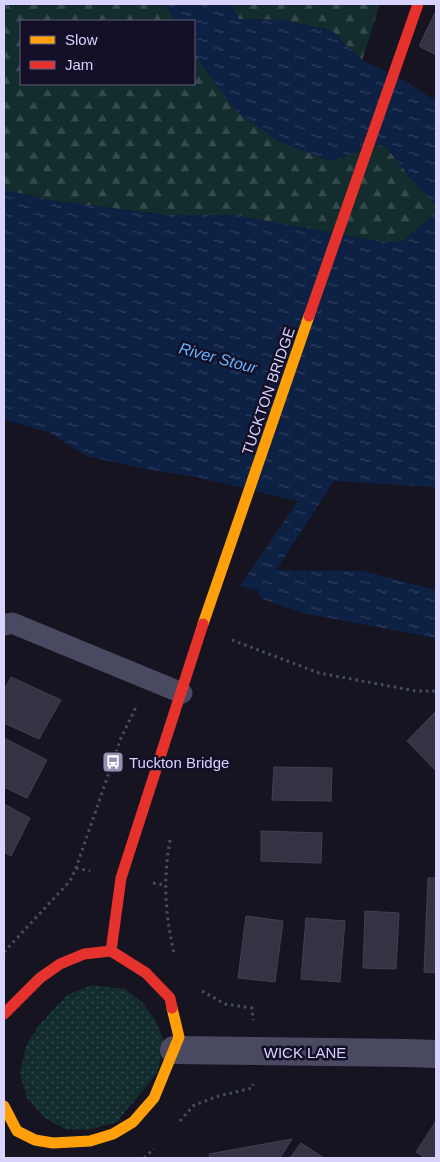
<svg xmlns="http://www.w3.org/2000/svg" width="440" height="1162" font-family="Helvetica,sans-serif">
  <defs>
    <pattern id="grass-dots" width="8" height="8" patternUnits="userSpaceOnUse" patternTransform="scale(1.25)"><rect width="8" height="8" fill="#132c2d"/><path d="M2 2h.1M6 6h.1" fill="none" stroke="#354a4c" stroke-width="1.8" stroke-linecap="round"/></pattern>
    <pattern id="forest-firs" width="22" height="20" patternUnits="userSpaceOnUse" patternTransform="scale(1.25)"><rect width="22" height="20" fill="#132c2d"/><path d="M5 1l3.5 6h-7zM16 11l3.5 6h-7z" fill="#354a4c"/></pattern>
    <pattern id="water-ripples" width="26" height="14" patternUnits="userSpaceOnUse" patternTransform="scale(1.25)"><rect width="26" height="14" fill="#0d2144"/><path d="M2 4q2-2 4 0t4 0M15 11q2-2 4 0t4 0" fill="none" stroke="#304060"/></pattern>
  </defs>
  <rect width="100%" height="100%" fill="#161421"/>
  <!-- grass -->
  <path fill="url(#grass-dots)" d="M92 985 125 989 142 1002 155 1020 165 1043 157 1073 117 1122 88 1130 65 1129 45 1118 27 1098 20 1074 26 1046 39 1025 67 995Z"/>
  <!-- forest -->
  <g fill="url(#forest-firs)">
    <path d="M4 4H166L175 21H21V84H194V52L237 112 330 161 384 144 409 176 436 206V212L402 242H385L233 215H167L55 201 4 190Z"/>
    <path d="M230 4H380L362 60 331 30 283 20 239 19Z"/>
  </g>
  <!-- water -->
  <g fill="url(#water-ripples)">
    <path d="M166 4H230L239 19 283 20 331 30 362 60 405 81 436 101V206L409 176 384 144 330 161 278 141 237 112 207 72 194 52V21H175Z"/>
    <path d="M4 190 55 201 167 215H233L385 242H402L436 212V487L334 481 276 570 363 571 436 590V638L302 613 260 598 258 590 240 586 298 501 196 477 146 469 87 456 48 432 4 420Z"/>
  </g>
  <!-- building -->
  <g fill="#343243" stroke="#433f54">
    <path d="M436 11V55L419 46Z"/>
    <path d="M11 677 61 700 39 739 4 723V690Z"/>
    <path d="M436 711V771L407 741Z"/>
    <path d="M4 738 47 760 27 798 4 787Z"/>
    <path d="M274 767 332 768 331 801 272 800Z"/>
    <path d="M4 804 30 818 11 856 4 852Z"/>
    <path d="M261 831 322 833 321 863 261 861Z"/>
    <path d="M428 878H436V973L424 972Z"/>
    <path d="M365 911 399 913 396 969 363 968Z"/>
    <path d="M246 916 283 921 275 982 238 978Z"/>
    <path d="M306 918 345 921 340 982 301 979Z"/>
    <path d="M436 1121V1158H425L416 1152Z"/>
    <path d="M292 1139 280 1158H210L209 1154Z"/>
    <path d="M301 1143 324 1158H290Z"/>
  </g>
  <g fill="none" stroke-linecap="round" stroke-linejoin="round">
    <!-- path -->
    <g stroke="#44505f" stroke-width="3" stroke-dasharray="2.5 4" stroke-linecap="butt">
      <path d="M232 640 319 673 416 691H436"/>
      <path d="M170 840C163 881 165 913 174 953"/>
      <path d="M76 868 90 871"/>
      <path d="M153 883 165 885"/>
      <path d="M4 952 70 881 76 868 121 738 137 705"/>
      <path d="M202 991 225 1004 252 1008 253 1020"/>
      <path d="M180 1121 193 1106 215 1097 252 1088 253 1084"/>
      <path d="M144 1158 154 1149"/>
    </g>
    <!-- lane -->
    <path stroke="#4a4962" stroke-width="21" d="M4 625 12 623 182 693"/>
    <!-- street -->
    <path stroke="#4a4962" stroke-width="28" d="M174 1050 407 1053 436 1054"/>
    <!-- slow -->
    <g stroke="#ff9f0a" stroke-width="11">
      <path d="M203 624 309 316"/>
      <path d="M4 1106 17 1131 35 1140 53 1143 90 1141 113 1134 133 1122 154 1098 179 1037 172 1008"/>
    </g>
    <!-- jam -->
    <g stroke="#e5322d" stroke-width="11">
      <path d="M309 316 418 4"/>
      <path d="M111 951 121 878 203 624"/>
      <path d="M4 1014 40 978 60 964 84 954 111 951 146 973 170 998 172 1008"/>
    </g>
  </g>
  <!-- icons -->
  <defs>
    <g id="bus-square" transform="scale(1.125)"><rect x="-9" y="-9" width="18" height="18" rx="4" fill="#9591b1" stroke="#130f26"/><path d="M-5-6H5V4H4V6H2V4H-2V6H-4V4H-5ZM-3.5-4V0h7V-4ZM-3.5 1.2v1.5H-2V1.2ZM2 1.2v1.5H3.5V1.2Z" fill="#fff"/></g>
  </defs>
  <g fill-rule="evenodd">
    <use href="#bus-square" x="113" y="762"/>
  </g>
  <g text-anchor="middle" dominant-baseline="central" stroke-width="5" stroke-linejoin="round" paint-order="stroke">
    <!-- street labels -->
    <g font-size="15" fill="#d9d4ff" stroke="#130f26">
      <text transform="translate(268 391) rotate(-71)">TUCKTON BRIDGE</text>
      <text x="305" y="1052">WICK LANE</text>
    </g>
    <!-- poi labels -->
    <g font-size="15" fill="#d9d4ff" stroke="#130f26" text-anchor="start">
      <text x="129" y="762">Tuckton Bridge</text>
    </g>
    <!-- water labels -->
    <g font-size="16" font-style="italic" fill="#62b6ff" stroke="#130f26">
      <text transform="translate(218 358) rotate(15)">River Stour</text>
    </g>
  </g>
  <!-- border -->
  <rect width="440" height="1162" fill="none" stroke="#d9d4ff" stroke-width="10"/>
  <!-- legend -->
  <rect x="20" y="20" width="175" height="65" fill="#130f26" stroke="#625e7d"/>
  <rect x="30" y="36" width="25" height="8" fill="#ff9f0a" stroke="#625e7d"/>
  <text x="65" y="45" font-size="15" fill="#d9d4ff">Slow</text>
  <rect x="30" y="61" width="25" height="8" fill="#e5322d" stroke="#625e7d"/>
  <text x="65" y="70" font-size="15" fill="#d9d4ff">Jam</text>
</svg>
